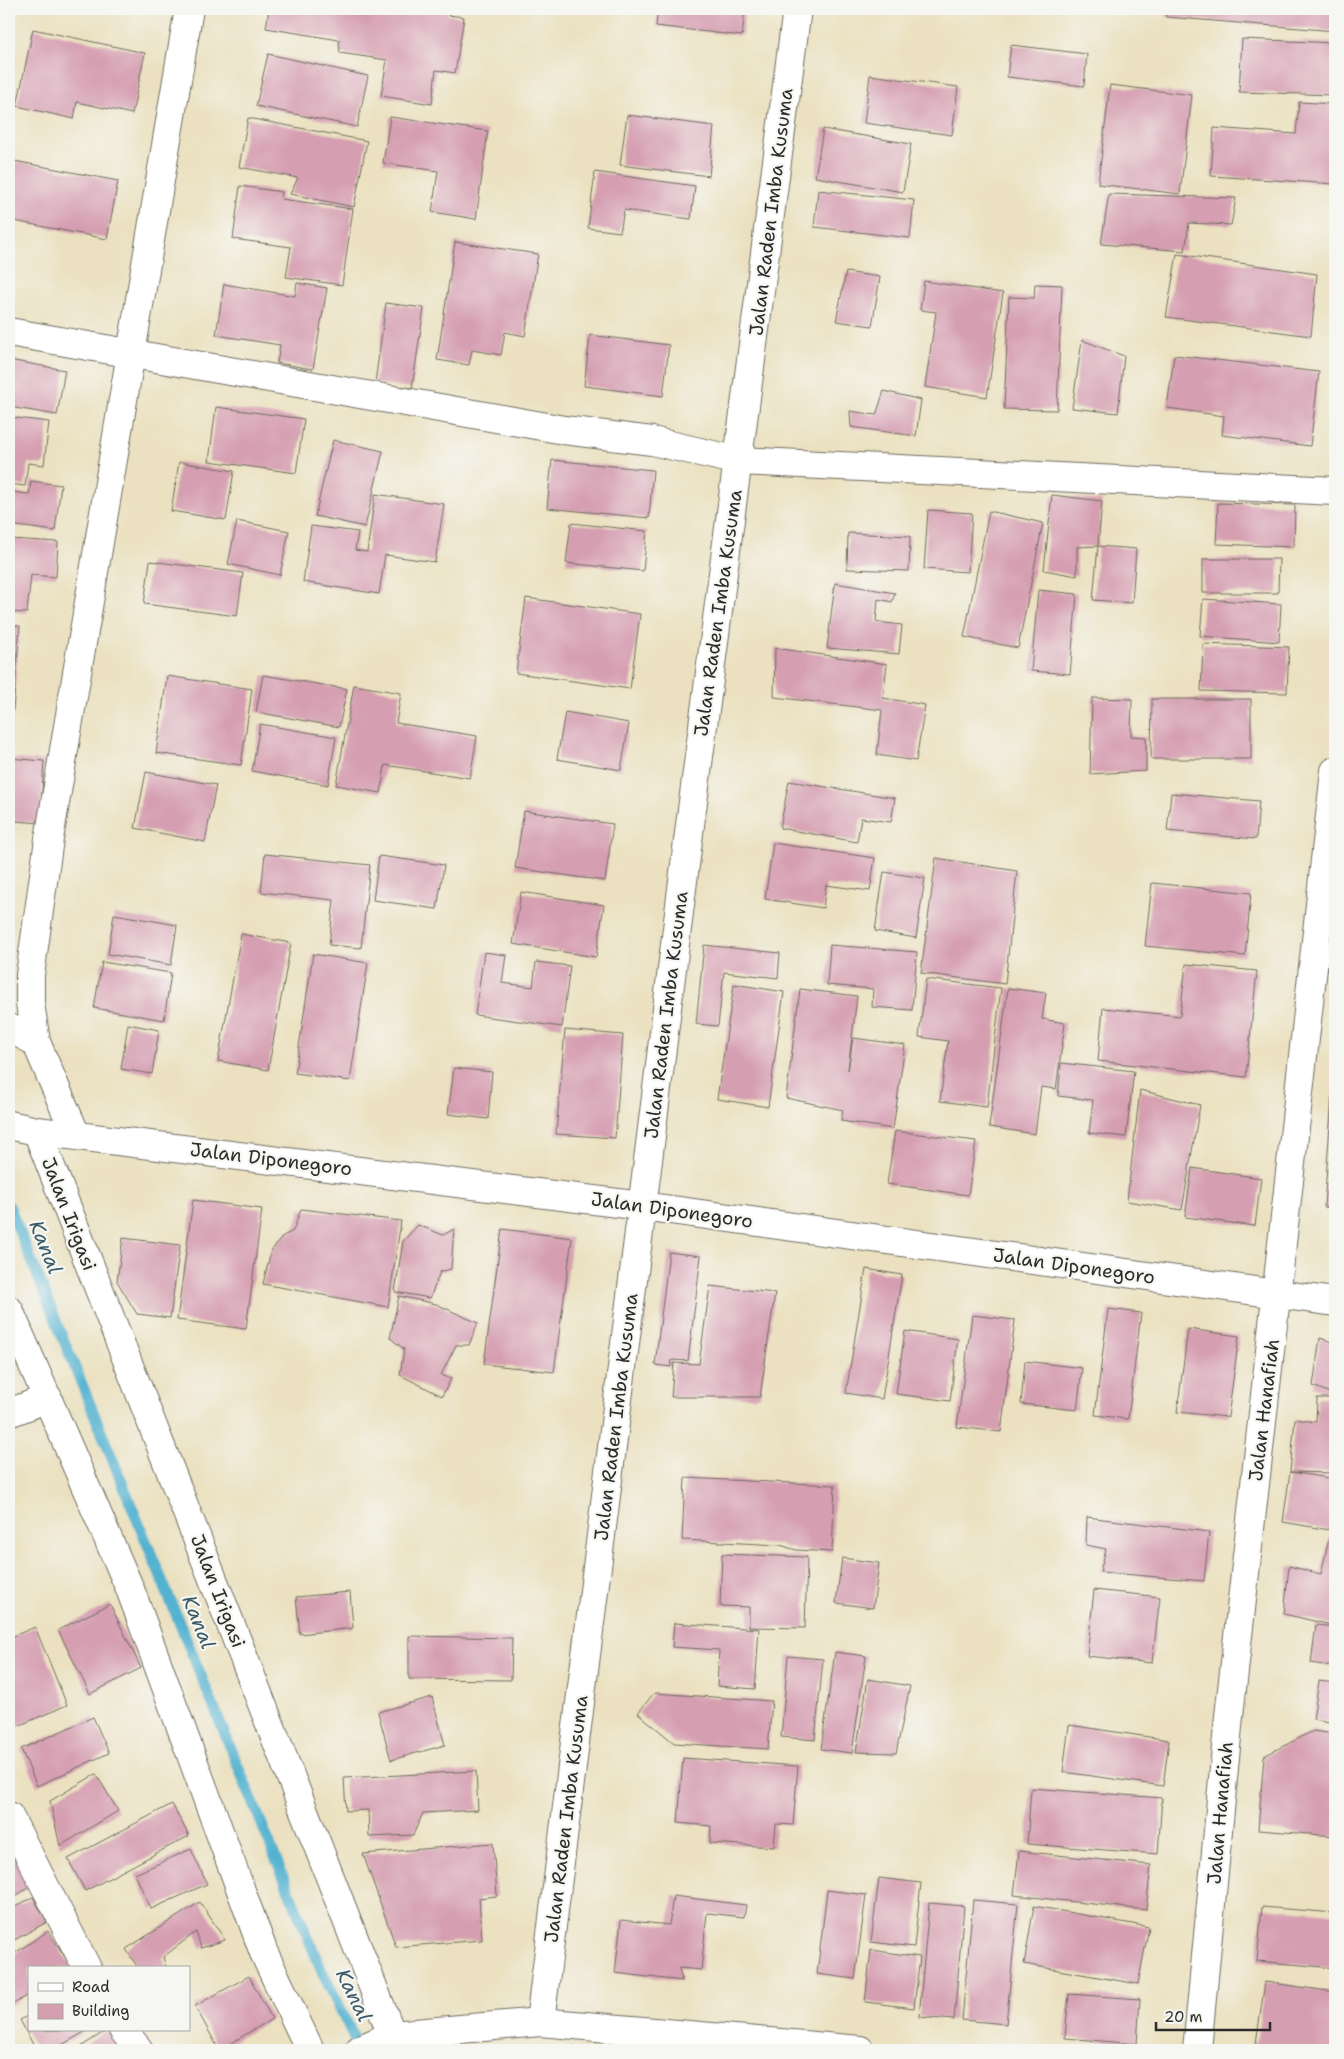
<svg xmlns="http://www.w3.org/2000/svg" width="1344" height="2059" font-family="'Shantell Sans',sans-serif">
  <rect width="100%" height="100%" fill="#f6f6f2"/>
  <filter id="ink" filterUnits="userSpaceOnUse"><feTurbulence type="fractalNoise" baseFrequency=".02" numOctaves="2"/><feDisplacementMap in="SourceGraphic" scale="10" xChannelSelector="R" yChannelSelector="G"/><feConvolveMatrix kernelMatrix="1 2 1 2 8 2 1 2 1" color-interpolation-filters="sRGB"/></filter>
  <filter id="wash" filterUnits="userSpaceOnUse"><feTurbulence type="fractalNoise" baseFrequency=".0096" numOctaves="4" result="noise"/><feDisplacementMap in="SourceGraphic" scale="20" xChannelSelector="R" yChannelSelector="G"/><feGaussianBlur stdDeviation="1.12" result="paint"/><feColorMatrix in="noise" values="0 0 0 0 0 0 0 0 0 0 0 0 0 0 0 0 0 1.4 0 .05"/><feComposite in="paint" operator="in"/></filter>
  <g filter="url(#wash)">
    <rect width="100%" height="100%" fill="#ebe1c0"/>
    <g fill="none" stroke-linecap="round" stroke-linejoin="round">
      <!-- stream -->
      <path stroke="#52b2d0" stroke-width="11" d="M9 1206 321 1969 360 2050"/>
    </g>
    <g id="blocks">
      <!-- building -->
      <g fill="#d59eb1">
        <path d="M269 9H449L448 15 464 17 455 73 436 70 432 104 381 96 387 60 340 53 339 40 266 28Z"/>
        <path d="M658 9H745L742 36 656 26Z"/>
        <path d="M1167 9H1335V31L1166 17Z"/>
        <path d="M33 29 145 53 132 114 77 102 74 119 17 106Z"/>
        <path d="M1242 39 1335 43V95L1239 92Z"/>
        <path d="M1011 45 1087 54 1084 86 1007 77Z"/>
        <path d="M268 54 368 76 357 127 256 106Z"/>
        <path d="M870 75 958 87 952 135 864 123Z"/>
        <path d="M1110 85 1192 95 1180 194 1098 184Z"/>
        <path d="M1299 102 1335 104V184L1211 176 1214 128 1296 134Z"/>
        <path d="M627 115 714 126 709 176 620 165Z"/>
        <path d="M390 117 488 131 476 219 432 212 438 171 383 163Z"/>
        <path d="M248 118 367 141 354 207 290 194 298 178 239 167Z"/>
        <path d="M823 129 911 144 903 192 815 177Z"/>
        <path d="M9 160 118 181 107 239 9 220Z"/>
        <path d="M595 172 695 186 691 219 624 210 620 232 588 228Z"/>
        <path d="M240 186 282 192 281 199 353 209 342 285 286 277 291 247 233 239Z"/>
        <path d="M818 190 914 200 910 238 814 227Z"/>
        <path d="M1109 194 1236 198 1231 225 1189 223 1185 251 1101 244Z"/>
        <path d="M455 242 538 254 525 336 505 332 501 355 472 350 469 365 437 360Z"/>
        <path d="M1177 254 1317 274 1311 336 1166 317Z"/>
        <path d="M846 272 880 277 872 326 836 321Z"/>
        <path d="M924 281 1003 293 987 397 925 387 936 312 920 310Z"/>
        <path d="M297 283 327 288 313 369 277 363 280 345 216 335 224 284 295 296Z"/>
        <path d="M1035 284 1062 285 1057 410 1004 409 1009 297 1034 298Z"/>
        <path d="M386 303 424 308 412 388 375 383Z"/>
        <path d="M590 335 669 345 663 396 584 386Z"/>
        <path d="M1082 340 1124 356 1118 413 1072 408Z"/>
        <path d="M1174 355 1319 372 1310 446 1222 435 1224 416 1167 408Z"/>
        <path d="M9 360 65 370 57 415 9 407Z"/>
        <path d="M884 391 921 400 916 436 851 427 850 411 876 415Z"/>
        <path d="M216 407 304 419 296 473 209 461Z"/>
        <path d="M9 417 49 422 44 465 28 463 25 486 9 484Z"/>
        <path d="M333 440 383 451 365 527 315 516Z"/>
        <path d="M552 460 653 470 649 518 547 508Z"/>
        <path d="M179 462 234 471 226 520 171 511Z"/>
        <path d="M31 481 61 485 55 531 9 525V492L29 494Z"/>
        <path d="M375 494 444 504 435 562 385 555 379 594 303 582 311 526 358 532 355 550 367 552Z"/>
        <path d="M1052 495 1102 501 1098 546 1077 547V576L1044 570Z"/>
        <path d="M1218 503 1295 505 1294 547 1216 544Z"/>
        <path d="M928 510 972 513 968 572 924 569Z"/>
        <path d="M989 511 1043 523 1018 648 964 637Z"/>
        <path d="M237 521 289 531 280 575 228 564Z"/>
        <path d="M571 523 647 531 643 571 566 563Z"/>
        <path d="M848 533 910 536 909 571 847 569Z"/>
        <path d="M10 539 58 542 56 577 31 575 27 613 9 612Z"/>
        <path d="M1098 546 1136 549 1132 603 1093 600Z"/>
        <path d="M1203 559H1279L1278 593H1203Z"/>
        <path d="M150 561 243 573 237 616 144 604Z"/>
        <path d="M835 583 895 593 892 602 878 599 876 622 902 625 899 654 827 648Z"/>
        <path d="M1038 590 1077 594 1070 674 1031 671Z"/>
        <path d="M526 598 640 614 630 689 516 673Z"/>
        <path d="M1203 599 1281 604 1279 642 1200 636Z"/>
        <path d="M9 625 20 626 10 746H9Z"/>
        <path d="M1203 644 1289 647 1287 693 1201 691Z"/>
        <path d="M775 648 887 664 883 698 925 705 916 761 877 755 882 710 774 697Z"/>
        <path d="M263 675 347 689 339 727 256 712Z"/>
        <path d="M167 676 252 689 241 765 156 753Z"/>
        <path d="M354 685 401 693 396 723 477 736 470 778 385 765 381 793 336 785Z"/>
        <path d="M1092 698 1132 699 1131 736 1146 737V771L1090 774Z"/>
        <path d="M1152 699H1251V759H1151Z"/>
        <path d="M565 712 629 723 621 770 557 759Z"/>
        <path d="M260 724 336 737 328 785 252 771Z"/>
        <path d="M9 758 44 761 40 823 16 821 9 841Z"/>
        <path d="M146 772 216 785 205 842 135 828Z"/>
        <path d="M789 781 895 798 891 822 861 818 857 842 780 828Z"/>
        <path d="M1171 793 1259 801 1256 839 1167 831Z"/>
        <path d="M524 811 613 824 605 881 515 868Z"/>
        <path d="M773 843 875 858 870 891 826 885 823 908 765 899Z"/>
        <path d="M265 854 370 865 361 948 329 945 334 900 261 892Z"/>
        <path d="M379 856 444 865 437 909 373 900Z"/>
        <path d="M936 858 1017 871 1005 984 921 973Z"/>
        <path d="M884 872 925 878 916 938 875 931Z"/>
        <path d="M1152 883 1251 893 1245 956 1145 946Z"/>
        <path d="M521 892 604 905 596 957 513 944Z"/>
        <path d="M114 914 177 925 171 965 108 954Z"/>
        <path d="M241 934 291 943 268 1070 218 1061Z"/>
        <path d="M704 945 780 953 778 978 724 972 718 1026 696 1024Z"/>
        <path d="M830 945 917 952 912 1010 872 1007 873 989 827 985Z"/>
        <path d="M484 952 506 955 502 983 533 987 536 962 570 966 562 1027 475 1015Z"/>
        <path d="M313 954 368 963 350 1081 295 1073Z"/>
        <path d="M102 962 171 973 164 1020 94 1008Z"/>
        <path d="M1186 964 1257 971 1246 1077 1098 1061 1103 1008 1180 1016Z"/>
        <path d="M926 979 1001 988 987 1107 940 1101 948 1041 919 1037Z"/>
        <path d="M734 984 784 992 768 1107 717 1099Z"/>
        <path d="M1008 988 1046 993 1042 1019 1065 1023 1056 1089 1041 1087 1035 1134 989 1127Z"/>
        <path d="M800 989 857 996 848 1070 853 1038 905 1045 893 1129 841 1121 843 1110 786 1098Z"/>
        <path d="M128 1024 159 1030 152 1074 121 1069Z"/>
        <path d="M565 1030 623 1035 615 1138 556 1134Z"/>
        <path d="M1061 1063 1134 1071 1126 1137 1089 1133 1093 1100 1058 1096Z"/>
        <path d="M454 1068 492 1072 488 1119 448 1114Z"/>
        <path d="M1140 1090 1200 1105 1182 1210 1127 1201Z"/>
        <path d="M1332 1097H1335V1208L1324 1207Z"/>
        <path d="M895 1131 976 1141 968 1195 887 1184Z"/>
        <path d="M1192 1168 1261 1178 1255 1226 1185 1217Z"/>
        <path d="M193 1200 262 1209 246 1329 177 1320Z"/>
        <path d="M301 1209 401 1221 388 1307 263 1284 271 1251 283 1236 293 1231Z"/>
        <path d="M418 1225 443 1235 454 1229 451 1269 440 1272 430 1298 395 1292 403 1241Z"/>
        <path d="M502 1229 572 1238 554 1372 484 1364Z"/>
        <path d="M123 1238 180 1245 170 1318 137 1314 117 1281Z"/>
        <path d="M669 1252 701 1256 688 1361 672 1360 671 1367 655 1365Z"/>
        <path d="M866 1269 902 1275 882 1399 846 1393Z"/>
        <path d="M710 1286 775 1293 760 1397H671L674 1363 699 1364Z"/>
        <path d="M399 1296 436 1304 478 1323 469 1345H456L441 1375 451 1379 442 1396 400 1375 404 1349 390 1338Z"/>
        <path d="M1108 1309 1141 1313 1128 1419 1095 1415Z"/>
        <path d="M972 1315 1015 1320 1001 1432 957 1427Z"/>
        <path d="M1188 1329 1239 1336 1228 1417 1177 1412Z"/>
        <path d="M905 1331 958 1339 950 1401 896 1394Z"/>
        <path d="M1320 1338 1335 1343V1395L1313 1386Z"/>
        <path d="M1025 1361 1082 1368 1077 1410 1021 1404Z"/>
        <path d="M1317 1398H1335V1473L1290 1472 1295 1419 1316 1422Z"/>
        <path d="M1290 1472 1335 1479V1531L1283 1522Z"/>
        <path d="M685 1478 835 1485 832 1552 796 1550 780 1545 682 1540Z"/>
        <path d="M1087 1517 1209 1532 1204 1581 1100 1572 1106 1549 1086 1545Z"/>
        <path d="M1330 1534H1335V1626L1284 1614 1289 1566 1321 1574Z"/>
        <path d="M722 1554 807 1557 805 1628 749 1627V1607L720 1606Z"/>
        <path d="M842 1558 879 1563 873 1608 836 1603Z"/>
        <path d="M1094 1590 1160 1597 1152 1663 1087 1656Z"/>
        <path d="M350 1592 353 1628 300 1634 296 1597Z"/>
        <path d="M110 1604 141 1668 90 1694 58 1630Z"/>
        <path d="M674 1623 759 1629 755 1689 717 1686 719 1650 672 1647Z"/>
        <path d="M1316 1625 1335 1627V1667L1311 1663Z"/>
        <path d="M35 1627 67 1705 11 1729 9 1724V1638Z"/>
        <path d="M409 1636 512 1638 511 1680 409 1679Z"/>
        <path d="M835 1652 866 1656 852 1753 821 1749Z"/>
        <path d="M788 1656 823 1659 815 1740 781 1737Z"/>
        <path d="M868 1679 910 1686 896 1753 856 1752Z"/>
        <path d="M1319 1681 1335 1683V1723L1313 1719Z"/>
        <path d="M654 1693 772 1701 768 1749 674 1743 638 1713Z"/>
        <path d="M432 1697 445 1745 391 1760 378 1712Z"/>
        <path d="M93 1717 109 1753 37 1786 21 1749Z"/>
        <path d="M1069 1725 1169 1740 1163 1786 1063 1772Z"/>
        <path d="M1313 1731 1335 1734V1836L1258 1830 1264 1756Z"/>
        <path d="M683 1758 798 1766 793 1825 776 1824 774 1847 710 1843 711 1826 678 1823Z"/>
        <path d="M476 1771 478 1810 423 1813 413 1835 369 1837 368 1810 346 1811 344 1778Z"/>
        <path d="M96 1774 118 1811 60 1846 50 1801Z"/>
        <path d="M1031 1788 1162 1798 1158 1854 1027 1844Z"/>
        <path d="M172 1804 189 1836 85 1891 68 1859Z"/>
        <path d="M9 1839 33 1885 9 1900Z"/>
        <path d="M493 1843 497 1896 479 1898 482 1940 396 1947 363 1854Z"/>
        <path d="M191 1849 207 1884 151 1909 135 1874Z"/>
        <path d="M1019 1851 1151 1865 1146 1910 1014 1895Z"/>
        <path d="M879 1878 921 1883 914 1947 871 1942Z"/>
        <path d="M827 1890 866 1895 855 1979 817 1974Z"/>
        <path d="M673 1896 746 1905 744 1917 707 1913 701 1970 679 1968 682 1981 615 1973 621 1920 669 1925Z"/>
        <path d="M33 1897 47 1922 9 1943V1910Z"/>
        <path d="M973 1900 1018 1904 1006 2024 962 2020Z"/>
        <path d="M200 1902 225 1940 201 1948 196 1932 163 1957 166 1968H138L126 1949Z"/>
        <path d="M929 1903 964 1906 954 2020 919 2017Z"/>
        <path d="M1034 1906 1149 1927 1138 1984 1024 1964Z"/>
        <path d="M1262 1907 1335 1913V1968L1257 1961Z"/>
        <path d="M48 1931 71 1966 68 1968H29V1994L9 2007V1957Z"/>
        <path d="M871 1950 920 1957 914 2008 865 2002Z"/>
        <path d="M249 1976 272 2019 219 2050 195 2006Z"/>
        <path d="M1265 1982 1335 1992V2050H1255Z"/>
        <path d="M1069 1994 1140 1999 1137 2044 1065 2038Z"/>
        <path d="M29 2015V2030H88L53 2050H36L20 2020Z"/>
        <path d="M107 2030H115L127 2050H76Z"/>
      </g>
    </g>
  </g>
  <g filter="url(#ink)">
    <use href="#blocks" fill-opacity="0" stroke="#6e6b5f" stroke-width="1"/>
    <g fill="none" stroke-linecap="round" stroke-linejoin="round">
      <!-- minor casing -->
      <g stroke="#6e6b5f" stroke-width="30">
        <g id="minor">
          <path d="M9 332 564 430 652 441 739 461 1335 491"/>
          <path d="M9 1028 36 1042"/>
          <path d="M37 1131 392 2035 402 2050"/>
          <path d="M76 1135 36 1042 30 1003V975L49 839 189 9"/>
          <path d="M9 1310 130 1589 264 1953 310 2050"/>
          <path d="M9 1413 48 1398"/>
          <path d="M9 1816 87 1968"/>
          <path d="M540 2022 690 825 797 9"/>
          <path d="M123 2030 139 2050"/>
          <path d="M359 2050 392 2035 540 2022 860 2050"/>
          <path d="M1197 2050 1229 1716 1335 771"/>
        </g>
      </g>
      <!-- tertiary casing -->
      <g stroke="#6e6b5f" stroke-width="30">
        <path id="tertiary" d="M9 1125 37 1131 642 1206 1335 1302"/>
      </g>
      <!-- minor -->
      <use href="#minor" stroke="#fff" stroke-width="28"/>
      <!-- tertiary -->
      <use href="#tertiary" stroke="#fff" stroke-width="28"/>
    </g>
  </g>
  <g text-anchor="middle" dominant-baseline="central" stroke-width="4.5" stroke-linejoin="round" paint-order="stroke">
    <!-- street labels -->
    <g font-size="19" fill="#2b2b2b" stroke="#f6f6f2">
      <text transform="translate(771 212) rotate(-83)">Jalan Raden Imba Kusuma</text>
      <text transform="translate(718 613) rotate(-82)">Jalan Raden Imba Kusuma</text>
      <text transform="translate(666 1015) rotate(-83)">Jalan Raden Imba Kusuma</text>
      <text transform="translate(271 1159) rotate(7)">Jalan Diponegoro</text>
      <text transform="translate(672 1210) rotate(8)">Jalan Diponegoro</text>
      <text transform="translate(69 1214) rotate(69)">Jalan Irigasi</text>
      <text transform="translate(1074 1266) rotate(8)">Jalan Diponegoro</text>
      <text transform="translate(1264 1410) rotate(-83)">Jalan Hanafiah</text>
      <text transform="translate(616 1417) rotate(-83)">Jalan Raden Imba Kusuma</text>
      <text transform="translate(218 1591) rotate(69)">Jalan Irigasi</text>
      <text transform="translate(1220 1813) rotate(-85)">Jalan Hanafiah</text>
      <text transform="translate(566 1819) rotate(-83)">Jalan Raden Imba Kusuma</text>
    </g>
    <!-- water labels -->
    <g font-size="20" font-style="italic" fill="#395a65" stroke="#f6f6f2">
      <text transform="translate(46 1247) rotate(68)">Kanal</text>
      <text transform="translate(199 1622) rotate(68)">Kanal</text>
      <text transform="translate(354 1995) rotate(64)">Kanal</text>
    </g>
  </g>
  <!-- margin -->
  <rect width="1344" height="2059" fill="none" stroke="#f6f6f2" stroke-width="30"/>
  <!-- legend -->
  <rect x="28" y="1966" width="162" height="65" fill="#f6f6f2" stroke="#a5a5a2"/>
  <rect x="38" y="1983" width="25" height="8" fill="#ffffff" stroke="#a5a5a2"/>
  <text x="72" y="1992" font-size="15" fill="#2b2b2b">Road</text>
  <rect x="38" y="2004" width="25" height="15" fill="#d59eb1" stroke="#a5a5a2"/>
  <text x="72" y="2016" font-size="15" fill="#2b2b2b">Building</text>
  <!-- scale -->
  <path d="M1156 2022v8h114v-8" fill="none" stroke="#2b2b2b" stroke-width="2.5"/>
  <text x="1164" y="2022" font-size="15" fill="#2b2b2b" stroke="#f6f6f2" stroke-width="4" paint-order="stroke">20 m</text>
</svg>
